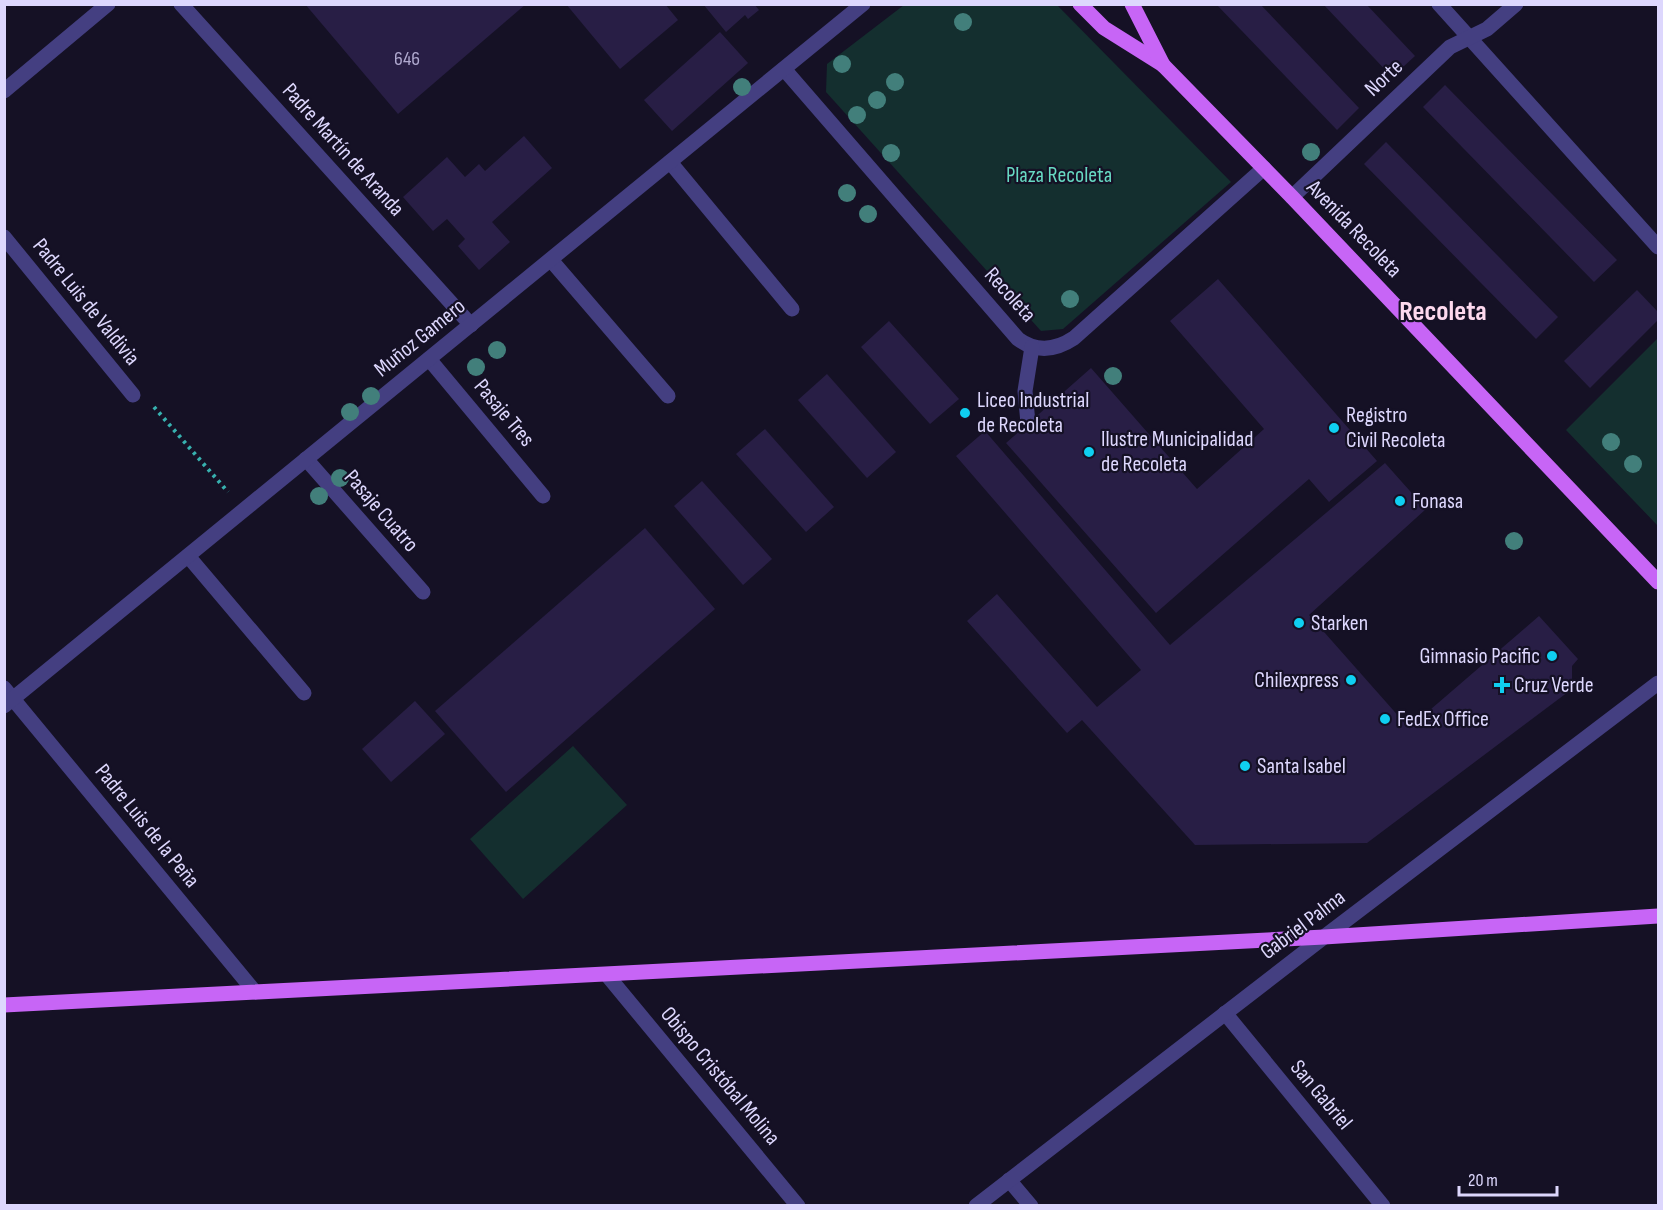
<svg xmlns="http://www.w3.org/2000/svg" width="1663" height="1210" font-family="'Sofia Sans Condensed',sans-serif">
  <rect width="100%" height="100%" fill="#151125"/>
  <!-- green -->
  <g fill="#142f2f">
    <path d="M904 5H1057L1231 182 1063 329 1041 331 826 92 827 64Z"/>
    <path d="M1658 338V526L1566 430Z"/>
    <path d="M573 746 627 805 523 899 470 839Z"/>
  </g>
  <!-- building -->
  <g fill="#281e45">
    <path d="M305 4H526L398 114Z"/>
    <path d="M566 4H665L678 20 620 69Z"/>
    <path d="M703 4H754L759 10 748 19 745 15 726 32Z"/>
    <path d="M1216 4H1260L1359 108 1337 130Z"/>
    <path d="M1323 4H1366L1415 56 1392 77Z"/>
    <path d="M720 32 748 63 672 131 644 100Z"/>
    <path d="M1445 85 1617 260 1594 282 1423 107Z"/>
    <path d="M524 136 552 168 492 222 510 242 479 270 458 246 465 239 447 219 433 231 403 197 447 157 465 177 479 164 485 171Z"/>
    <path d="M1386 142 1558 317 1536 339 1364 164Z"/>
    <path d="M1218 279 1377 461 1329 502 1309 479 1156 613 1006 443 1091 368 1197 489 1264 429 1170 321Z"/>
    <path d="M1637 290 1658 312V320L1590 388 1564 361Z"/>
    <path d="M889 321 959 399 930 424 861 347Z"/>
    <path d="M827 374 896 452 867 478 798 400Z"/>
    <path d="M765 429 834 507 806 532 736 454Z"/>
    <path d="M985 431 1170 645 1385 463 1426 509 1309 615 1409 728 1539 616 1578 659 1572 666V689L1367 843 1195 845 1082 720 1067 733 967 621 997 594 1097 707 1141 670 956 456Z"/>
    <path d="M702 481 772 559 743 585 674 506Z"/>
    <path d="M645 528 715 609 506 792 435 711Z"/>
    <path d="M415 701 445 734 391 782 362 749Z"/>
  </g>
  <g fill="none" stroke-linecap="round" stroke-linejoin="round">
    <!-- path -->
    <path stroke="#37b1af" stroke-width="4" stroke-dasharray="3 4.5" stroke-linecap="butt" d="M154 407 228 492"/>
    <!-- minor -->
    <g stroke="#443f81" stroke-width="15">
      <path d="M181 4 471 325"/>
      <path d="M1439 4 1658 247"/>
      <path d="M784 69 1018 339C1037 353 1056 350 1074 338L1264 168"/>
      <path d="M4 91 108 4"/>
      <path d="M670 162 792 309"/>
      <path d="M1292 197 1450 47 1487 29 1516 4"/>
      <path d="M4 237 133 395"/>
      <path d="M551 260 668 396"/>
      <path d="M429 359 543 496"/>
      <path d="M1028 423 1025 391 1032 347"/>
      <path d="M306 459 423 592"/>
      <path d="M188 556 304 693"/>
      <path d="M4 688 255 992"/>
      <path d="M4 706 863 4"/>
      <path d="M607 975 798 1206"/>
      <path d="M1225 1013 1383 1206"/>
      <path d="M1009 1180 1031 1206"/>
      <path d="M976 1206 1324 937 1658 683"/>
    </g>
    <!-- major -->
    <g stroke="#c765f6" stroke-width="15">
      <path d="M1080 4 1104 28 1163 65 1292 197 1658 582"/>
      <path d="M1132 4 1163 65"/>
      <path d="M4 1005 1324 937 1658 916"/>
    </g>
  </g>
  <!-- trees -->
  <g fill="#427f7b">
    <circle cx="963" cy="22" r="9"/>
    <circle cx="842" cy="64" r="9"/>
    <circle cx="895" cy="82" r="9"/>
    <circle cx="742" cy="87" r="9"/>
    <circle cx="877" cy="100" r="9"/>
    <circle cx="857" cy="115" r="9"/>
    <circle cx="1311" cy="152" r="9"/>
    <circle cx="891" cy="153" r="9"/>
    <circle cx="847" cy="193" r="9"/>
    <circle cx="868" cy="214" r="9"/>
    <circle cx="1070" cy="299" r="9"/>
    <circle cx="497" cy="350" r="9"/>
    <circle cx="476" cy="367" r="9"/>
    <circle cx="1113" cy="376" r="9"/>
    <circle cx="371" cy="396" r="9"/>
    <circle cx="350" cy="412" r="9"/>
    <circle cx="1611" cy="442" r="9"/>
    <circle cx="1633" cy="464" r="9"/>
    <circle cx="340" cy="478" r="9"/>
    <circle cx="319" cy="496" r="9"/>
    <circle cx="1514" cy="541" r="9"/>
  </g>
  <!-- markers -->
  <g fill="#0fcff1" stroke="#151125" stroke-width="2">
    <circle cx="965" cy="413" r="6"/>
    <circle cx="1334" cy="428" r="6"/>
    <circle cx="1089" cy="452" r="6"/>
    <circle cx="1400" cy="501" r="6"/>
    <circle cx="1299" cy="623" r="6"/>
    <circle cx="1552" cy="656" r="6"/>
    <circle cx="1351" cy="680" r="6"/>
    <path d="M1499 676h6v6h6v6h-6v6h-6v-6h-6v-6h6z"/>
    <circle cx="1385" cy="719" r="6"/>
    <circle cx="1245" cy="766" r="6"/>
  </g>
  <g text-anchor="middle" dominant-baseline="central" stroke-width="4.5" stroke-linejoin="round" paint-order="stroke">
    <!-- number labels -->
    <g font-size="20" fill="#b0a9cf">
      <text x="407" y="59">646</text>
    </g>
    <!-- street labels -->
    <g font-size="22" fill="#ddd7fd" stroke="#151125">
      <text transform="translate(1384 78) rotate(-43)">Norte</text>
      <text transform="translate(343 150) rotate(48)">Padre Martín de Aranda</text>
      <text transform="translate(1354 229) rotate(46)">Avenida Recoleta</text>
      <text transform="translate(1010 295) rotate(48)">Recoleta</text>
      <text transform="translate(86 302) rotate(51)">Padre Luis de Valdivia</text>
      <text transform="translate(420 338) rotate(-39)">Muñoz Gamero</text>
      <text transform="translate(504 413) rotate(50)">Pasaje Tres</text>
      <text transform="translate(381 511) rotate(49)">Pasaje Cuatro</text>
      <text transform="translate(147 826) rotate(51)">Padre Luis de la Peña</text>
      <text transform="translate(1303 925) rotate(-37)">Gabriel Palma</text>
      <text transform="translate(720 1076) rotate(50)">Obispo Cristóbal Molina</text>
      <text transform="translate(1321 1095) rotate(50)">San Gabriel</text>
    </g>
    <!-- park labels -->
    <g font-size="22" fill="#67d9c2" stroke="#151125">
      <text x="1059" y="175">Plaza Recoleta</text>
    </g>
    <!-- poi labels -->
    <g font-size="22" fill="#ddd7fd" stroke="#151125" text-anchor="start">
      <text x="977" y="400">Liceo Industrial<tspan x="977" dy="25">de Recoleta</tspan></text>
      <text x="1346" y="415">Registro<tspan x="1346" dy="25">Civil Recoleta</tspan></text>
      <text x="1101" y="439">Ilustre Municipalidad<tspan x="1101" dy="25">de Recoleta</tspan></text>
      <text x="1412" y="501">Fonasa</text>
      <text x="1311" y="623">Starken</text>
      <text x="1540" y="656" text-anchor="end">Gimnasio Pacific</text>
      <text x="1339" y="680" text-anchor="end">Chilexpress</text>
      <text x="1514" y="685">Cruz Verde</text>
      <text x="1397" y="719">FedEx Office</text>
      <text x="1257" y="766">Santa Isabel</text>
    </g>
    <!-- district labels -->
    <g font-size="28" font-weight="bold" fill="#fdd9ee" stroke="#151125">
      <text x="1443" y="311">Recoleta</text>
    </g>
  </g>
  <!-- border -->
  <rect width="1663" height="1210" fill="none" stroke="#ddd7fd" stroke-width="12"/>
  <!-- scale -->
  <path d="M1459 1186v9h98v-9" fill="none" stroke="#ddd7fd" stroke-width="3"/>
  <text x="1468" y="1186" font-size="18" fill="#ddd7fd" stroke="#151125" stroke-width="4.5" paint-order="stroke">20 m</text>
</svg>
